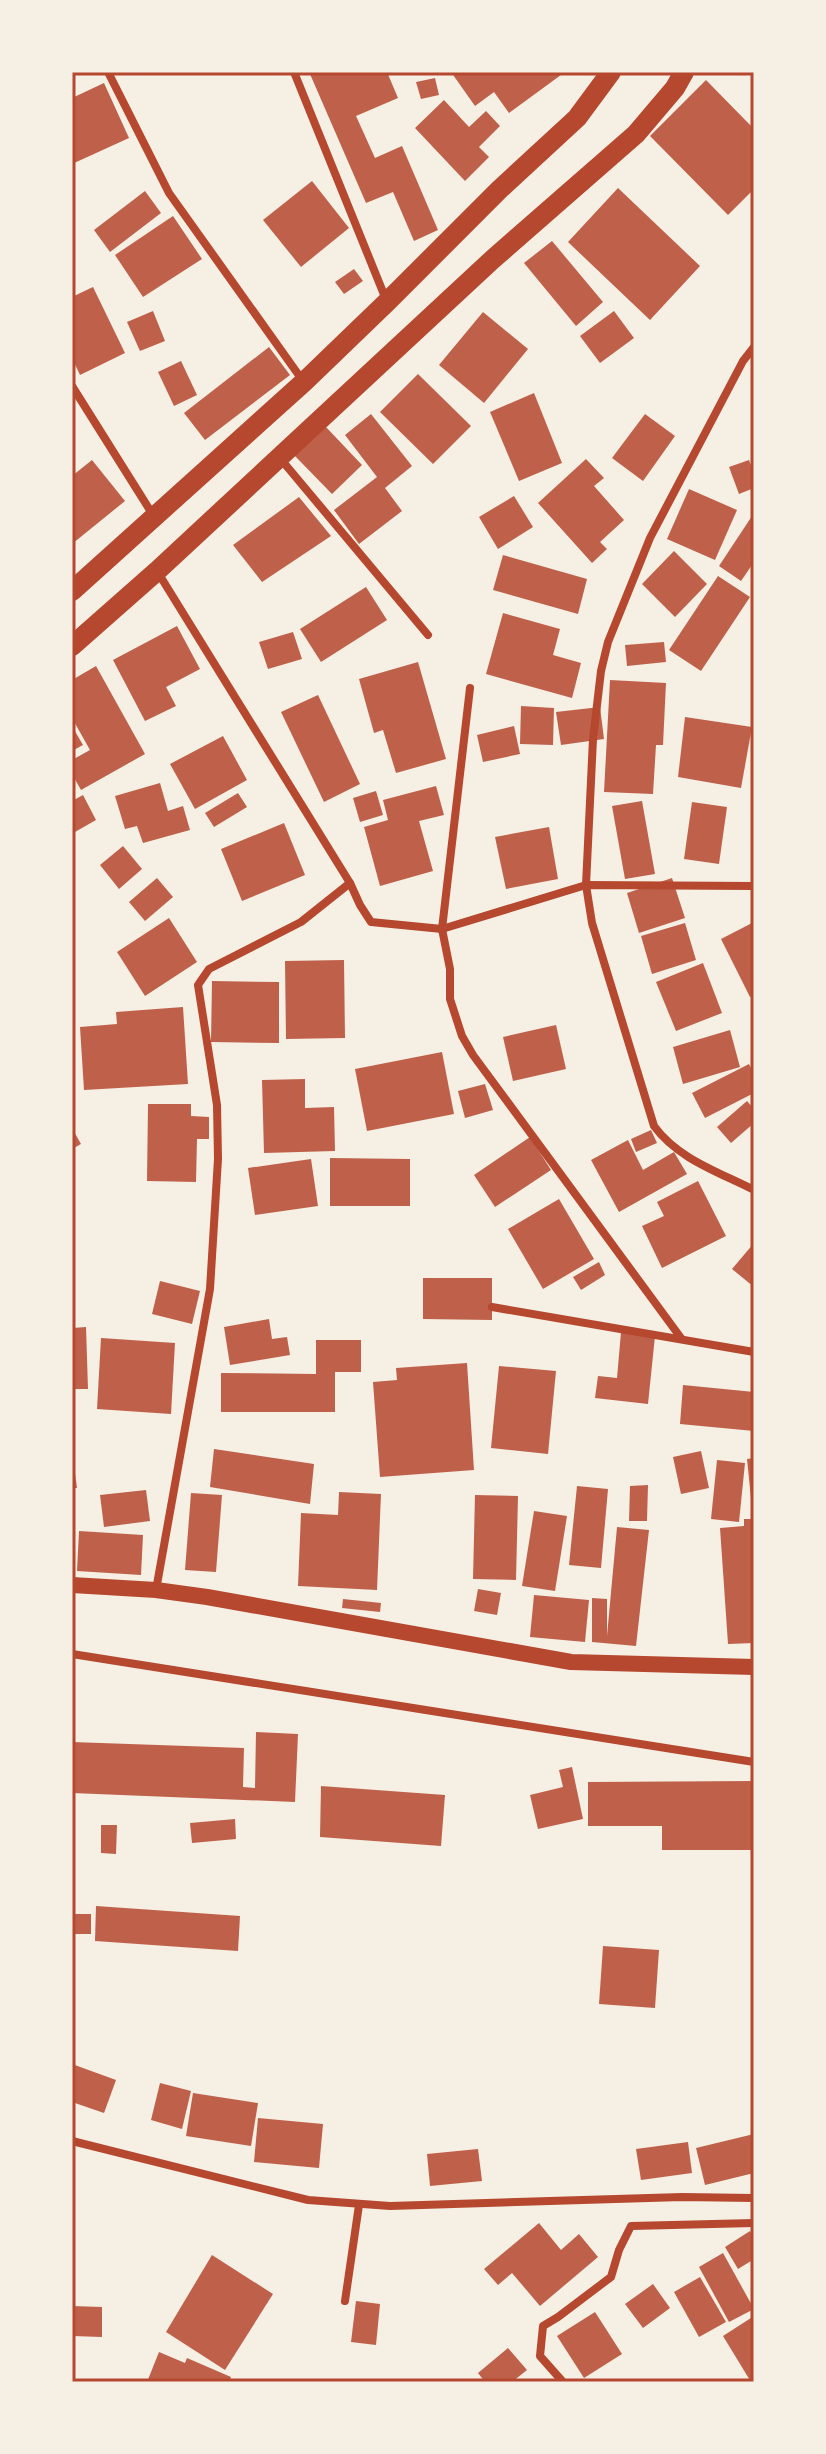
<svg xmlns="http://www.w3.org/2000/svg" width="826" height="2454" font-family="'Fira Sans Condensed',sans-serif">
  <rect width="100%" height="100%" fill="#f6efe4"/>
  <!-- building -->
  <g fill="#bf614a">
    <path d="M315 72H387L398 98 356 116 375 158 402 146 438 230 414 241 393 192 366 203 310 74Z"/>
    <path d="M451 72H565L509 113 494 92 475 106Z"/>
    <path d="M435 78 439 95 421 99 416 82Z"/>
    <path d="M706 80 754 129V189L728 215 650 136Z"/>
    <path d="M104 83 129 138 72 164V98Z"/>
    <path d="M444 100 469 127 486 111 500 126 479 147 489 157 465 181 415 128Z"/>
    <path d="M312 181 349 228 301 267 263 220Z"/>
    <path d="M618 188 700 266 650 320 568 242Z"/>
    <path d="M145 191 161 213 110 252 94 230Z"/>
    <path d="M173 216 202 259 143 297 115 255Z"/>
    <path d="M552 241 603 302 576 326 524 263Z"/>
    <path d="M354 269 363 281 344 294 335 282Z"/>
    <path d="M93 287 125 353 80 375 72 358V297Z"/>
    <path d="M153 311 165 341 140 351 127 322Z"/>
    <path d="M614 311 634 338 600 363 580 336Z"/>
    <path d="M483 312 528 349 484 403 439 365Z"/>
    <path d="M269 347 290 375 205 440 184 413Z"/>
    <path d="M181 361 197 395 174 406 158 372Z"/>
    <path d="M418 374 471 426 433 464 380 412Z"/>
    <path d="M534 393 562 463 519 481 490 412Z"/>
    <path d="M371 414 412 466 385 488 402 511 359 544 334 510 377 477 345 435Z"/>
    <path d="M645 414 675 436 643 481 612 458Z"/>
    <path d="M325 426 362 465 332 494 294 455Z"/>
    <path d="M586 459 604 478 594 486 624 520 600 542 607 549 592 563 538 503Z"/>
    <path d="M92 460 125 501 72 544V476Z"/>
    <path d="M749 460 754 473V488L739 494 729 467Z"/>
    <path d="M689 489 737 510 715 560 667 539Z"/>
    <path d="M514 496 533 527 498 549 479 517Z"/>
    <path d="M299 497 331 536 262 582 233 545Z"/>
    <path d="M754 513V562L741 581 719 566Z"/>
    <path d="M674 551 707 584 675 617 642 584Z"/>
    <path d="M503 555 587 579 578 614 493 590Z"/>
    <path d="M718 576 750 597 701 671 669 650Z"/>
    <path d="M366 587 387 620 321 662 300 629Z"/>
    <path d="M503 613 560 629 553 655 581 663 572 698 486 674Z"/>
    <path d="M177 626 200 669 166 687 176 706 145 721 113 660Z"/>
    <path d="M293 632 302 659 268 669 259 642Z"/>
    <path d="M664 642 666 662 627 666 625 645Z"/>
    <path d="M418 662 446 759 396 773 383 730 374 733 359 679Z"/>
    <path d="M96 666 145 754 81 790 72 774V760L90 750 72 718V680Z"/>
    <path d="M610 680 666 683 663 745H656L653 794 604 792Z"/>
    <path d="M318 695 360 784 324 802 281 712Z"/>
    <path d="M521 706 554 708 553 745 520 744Z"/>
    <path d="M600 707 604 739 561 745 556 712Z"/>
    <path d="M685 717 752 727 741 788 678 777Z"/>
    <path d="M72 726 83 745 72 751Z"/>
    <path d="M514 726 520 754 483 762 477 735Z"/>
    <path d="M223 736 247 780 195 809 170 764Z"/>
    <path d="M160 783 168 811 183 806 190 830 143 843 137 826 125 829 115 796Z"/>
    <path d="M436 786 444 815 419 821 433 871 380 886 364 827 388 820 383 800Z"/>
    <path d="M376 791 383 815 360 822 353 798Z"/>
    <path d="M238 793 247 807 214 827 205 813Z"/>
    <path d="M83 795 96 820 75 832 72 826V801Z"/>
    <path d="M642 801 655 874 625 879 612 806Z"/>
    <path d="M692 802 727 807 719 864 684 859Z"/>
    <path d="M284 823 305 875 242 901 221 849Z"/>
    <path d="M549 827 558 879 506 889 495 837Z"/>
    <path d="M123 846 142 869 119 889 100 865Z"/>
    <path d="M157 878 173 897 145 921 129 902Z"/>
    <path d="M672 878 685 918 639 933 627 893Z"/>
    <path d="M169 918 197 962 145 996 117 952Z"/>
    <path d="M754 922V996L750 997 721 939Z"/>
    <path d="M685 923 696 960 652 974 641 936Z"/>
    <path d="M344 960 345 1038 286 1039 285 961Z"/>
    <path d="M703 963 722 1013 676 1031 656 982Z"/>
    <path d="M212 981 279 982V1043L211 1042Z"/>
    <path d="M183 1007 188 1084 84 1090 80 1027 117 1024 116 1012Z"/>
    <path d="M556 1025 566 1069 513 1081 503 1037Z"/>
    <path d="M730 1030 740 1067 683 1084 673 1047Z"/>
    <path d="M442 1052 454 1114 367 1131 355 1069Z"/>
    <path d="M749 1064 754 1074V1093L705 1118 692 1093Z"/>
    <path d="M305 1079V1108L334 1107 335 1151 264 1153 262 1080Z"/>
    <path d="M485 1084 493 1110 465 1118 458 1091Z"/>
    <path d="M747 1101 754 1109V1123L731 1143 717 1127Z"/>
    <path d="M148 1104H191V1116L209 1117V1139H197L196 1182 147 1181Z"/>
    <path d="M72 1128 81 1144 72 1149Z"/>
    <path d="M651 1130 657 1143 636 1152 631 1139Z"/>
    <path d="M530 1137 551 1170 495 1207 474 1175Z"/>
    <path d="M628 1140 643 1170 674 1152 687 1174 619 1212 591 1160Z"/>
    <path d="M330 1158 410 1159V1206H330Z"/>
    <path d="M311 1159 318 1206 255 1215 248 1168Z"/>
    <path d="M698 1181 726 1236 662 1268 642 1226 664 1216 657 1202Z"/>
    <path d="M559 1199 594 1259 543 1289 508 1229Z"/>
    <path d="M754 1243V1287L732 1269Z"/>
    <path d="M599 1262 605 1275 581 1290 573 1277Z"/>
    <path d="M423 1278H492V1320L423 1319Z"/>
    <path d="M160 1281 200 1291 192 1324 152 1314Z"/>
    <path d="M269 1319 272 1339 287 1337 290 1355 230 1365 224 1327Z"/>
    <path d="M86 1327 88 1389H72V1328Z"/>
    <path d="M621 1332 655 1336 648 1404 595 1398 598 1376 617 1378Z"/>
    <path d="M101 1338 175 1343 171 1414 97 1409Z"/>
    <path d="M316 1340H361V1372H335V1412H221V1373L316 1374Z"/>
    <path d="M467 1363 474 1470 380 1477 373 1382 397 1380 396 1368Z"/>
    <path d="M499 1366 556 1371 548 1454 491 1448Z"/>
    <path d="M683 1385 754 1392V1431L680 1424Z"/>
    <path d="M214 1449 314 1464 310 1504 210 1487Z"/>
    <path d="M701 1451 709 1488 681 1494 673 1457Z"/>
    <path d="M754 1458V1508H752L747 1459Z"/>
    <path d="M717 1460 745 1463 739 1522 711 1519Z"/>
    <path d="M72 1466H74L77 1488H72Z"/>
    <path d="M648 1485 647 1521H629L630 1486Z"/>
    <path d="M577 1486 608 1489 601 1568 569 1565Z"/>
    <path d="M146 1490 150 1521 104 1527 100 1495Z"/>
    <path d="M339 1492 381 1494 377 1590 298 1586 301 1513 338 1515Z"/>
    <path d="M191 1493 222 1495 216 1572 185 1570Z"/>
    <path d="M475 1495 518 1496 516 1580 473 1579Z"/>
    <path d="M534 1511 567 1516 555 1591 522 1586Z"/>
    <path d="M744 1519H754V1643L728 1644 720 1528 744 1526Z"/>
    <path d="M617 1527 649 1530 636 1646 592 1642V1598L607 1599V1636Z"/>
    <path d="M79 1531 143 1535 141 1575 77 1571Z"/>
    <path d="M478 1589 501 1593 497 1615 474 1611Z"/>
    <path d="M534 1595 589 1600 585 1642 530 1637Z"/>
    <path d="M343 1599 381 1603 380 1612 342 1608Z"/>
    <path d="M256 1732 298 1734 295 1802 72 1793V1742L244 1748 243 1787 255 1788Z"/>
    <path d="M572 1767 583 1819 538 1829 530 1795 563 1787 559 1770Z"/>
    <path d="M754 1781V1850H662V1826H588V1782Z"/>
    <path d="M321 1786 445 1795 441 1846 320 1837Z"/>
    <path d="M235 1819 236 1839 192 1843 190 1823Z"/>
    <path d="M101 1825H117L116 1854 101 1853Z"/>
    <path d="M96 1906 240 1916 238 1951 95 1941Z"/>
    <rect x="72" y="1914" width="19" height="20"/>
    <path d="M603 1946 659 1950 655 2008 599 2004Z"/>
    <path d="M72 2064 116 2080 104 2113 72 2102Z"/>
    <path d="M160 2083 191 2091 182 2129 151 2120Z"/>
    <path d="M193 2093 258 2103 251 2146 186 2136Z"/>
    <path d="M258 2118 323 2124 319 2168 254 2162Z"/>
    <path d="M754 2134V2173L705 2185 696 2148Z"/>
    <path d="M688 2142 692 2173 641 2180 636 2149Z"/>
    <path d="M478 2149 482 2181 430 2186 427 2154Z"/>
    <path d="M539 2223 561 2250 579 2234 598 2257 540 2306 512 2273 498 2285 484 2269Z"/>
    <path d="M750 2231 754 2238V2266L751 2261 738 2269 725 2247Z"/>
    <path d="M723 2253 754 2309 729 2322 699 2267Z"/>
    <path d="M212 2255 273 2294 225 2370 166 2332Z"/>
    <path d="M700 2277 726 2322 699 2337 674 2292Z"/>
    <path d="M653 2284 670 2308 643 2328 625 2304Z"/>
    <path d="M356 2301 380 2304 376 2345 351 2342Z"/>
    <path d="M72 2306 102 2307V2337L72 2336Z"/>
    <path d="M595 2312 622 2354 584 2378 557 2336Z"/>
    <path d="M754 2316V2380L751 2382 723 2336Z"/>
    <path d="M508 2348 527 2370 512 2382H485L478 2373Z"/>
    <path d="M159 2352 185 2363 187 2358 231 2377 229 2382H147Z"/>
  </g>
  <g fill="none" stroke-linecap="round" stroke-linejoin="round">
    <!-- minor -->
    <g stroke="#b5482f" stroke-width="8">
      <path d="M108 72 169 193 303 381"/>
      <path d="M294 72 387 302"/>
      <path d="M754 347 743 361 650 538 608 642 601 671 593 739 586 885 592 923 654 1126C678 1159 719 1172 754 1190"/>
      <path d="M72 386 153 515"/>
      <path d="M279 457 428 635"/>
      <path d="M157 571 350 883"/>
      <path d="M470 688 442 929 450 969V999L462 1036 473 1055 681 1338"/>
      <path d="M492 1307 754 1352"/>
      <path d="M156 1590 210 1289 218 1159 217 1105 198 985 209 969 301 922 350 883 360 905 371 922 442 929 586 885 754 886"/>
      <path d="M72 1654 754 1762"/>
      <path d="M72 2141 308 2200 390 2206 682 2197 754 2198"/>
      <path d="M345 2301 359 2205"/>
      <path d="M563 2382 540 2356 543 2326 558 2317 611 2277 619 2250 631 2226 754 2223"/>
    </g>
    <!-- secondary -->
    <path stroke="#b5482f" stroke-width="16" d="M72 1585 156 1590 207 1597 571 1662 754 1667"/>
    <!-- primary -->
    <g stroke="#b5482f" stroke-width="20">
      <path d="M72 591 304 382 387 302 500 189 577 118 611 72"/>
      <path d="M72 646 157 571 493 259 636 134 675 88 684 72"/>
    </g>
  </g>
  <!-- border -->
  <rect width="826" height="2454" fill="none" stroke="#f6efe4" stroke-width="148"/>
  <rect x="74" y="74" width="678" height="2306" fill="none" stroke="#b5482f" stroke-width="3"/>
</svg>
